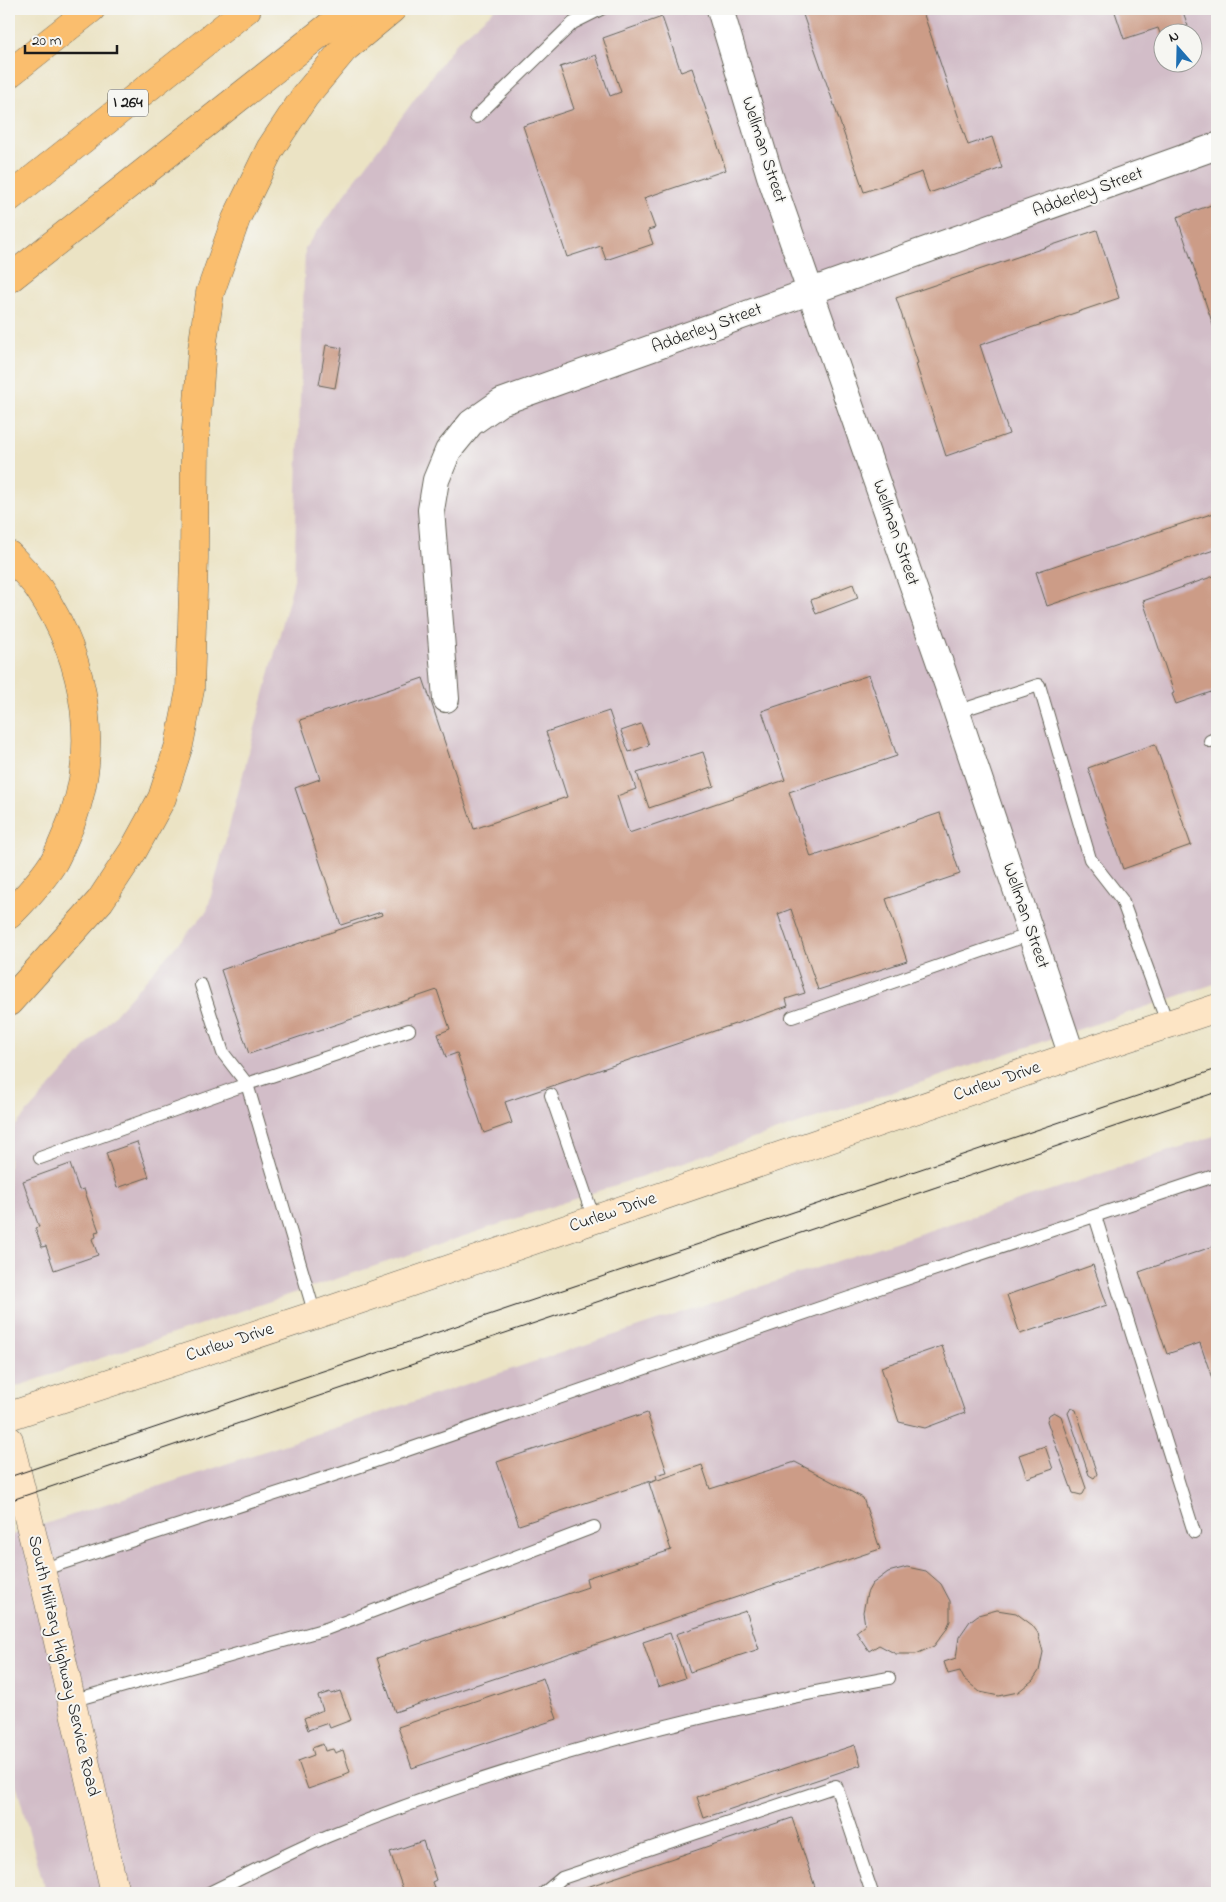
<svg xmlns="http://www.w3.org/2000/svg" width="1226" height="1902" font-family="'Indie Flower',sans-serif">
  <rect width="100%" height="100%" fill="#f6f6f2"/>
  <filter id="ink" filterUnits="userSpaceOnUse"><feTurbulence type="fractalNoise" baseFrequency=".02" numOctaves="2"/><feDisplacementMap in="SourceGraphic" scale="10" xChannelSelector="R" yChannelSelector="G"/><feConvolveMatrix kernelMatrix="1 2 1 2 8 2 1 2 1" color-interpolation-filters="sRGB"/></filter>
  <filter id="wash" filterUnits="userSpaceOnUse"><feTurbulence type="fractalNoise" baseFrequency=".0096" numOctaves="4" result="noise"/><feDisplacementMap in="SourceGraphic" scale="20" xChannelSelector="R" yChannelSelector="G"/><feGaussianBlur stdDeviation="1.12" result="paint"/><feColorMatrix in="noise" values="0 0 0 0 0 0 0 0 0 0 0 0 0 0 0 0 0 1.4 0 .05"/><feComposite in="paint" operator="in"/></filter>
  <g filter="url(#wash)">
    <rect width="100%" height="100%" fill="#ebe3c4"/>
    <!-- industrial -->
    <g fill="#d2bdc8" fill-rule="evenodd">
      <path d="M495 9H1217V983L9 1389V1133L207 911 294 580 305 248 456 43ZM1164 32H1194V62H1164Z"/>
      <path d="M1217 1135V1893H46L9 1759V1536Z"/>
    </g>
    <g id="blocks">
      <!-- building -->
      <g fill="#cc9c87">
        <path d="M801 9H922L968 145 992 137 1002 168 929 193 922 172 864 192Z"/>
        <path d="M1114 9H1182L1188 26 1170 32H1164V35L1161 36 1158 28 1124 39Z"/>
        <path d="M662 17 681 72 692 68 726 170 644 198 655 228 648 230 653 244 606 260 601 246 567 257 523 126 574 109 560 67 596 55 610 96 621 92 603 38Z"/>
        <path d="M1217 203V337L1177 217Z"/>
        <path d="M1097 230 1119 298 980 345 1009 434 946 456 916 364 918 363 896 298Z"/>
        <path d="M326 345 342 348 335 388 319 385Z"/>
        <path d="M1217 512V549L1047 606 1036 572Z"/>
        <path d="M1217 575V690L1176 704 1172 694 1174 693 1143 601Z"/>
        <path d="M853 584 858 598 816 614 811 600Z"/>
        <path d="M869 675 897 756 789 792 811 857 940 813 960 874 886 899 907 961 818 990 791 909 778 914 805 993 786 999 788 1006 505 1102 512 1123 484 1133 457 1053 446 1057 438 1034 450 1029 437 990 249 1054 221 970 382 915 381 912 341 925 295 788 320 779 300 720 423 678 474 829 567 797 546 732 609 711 636 789 617 796 629 833 785 780 762 711Z"/>
        <path d="M641 724 649 745 629 752 621 731Z"/>
        <path d="M1155 744 1191 845 1123 869 1088 768Z"/>
        <path d="M703 752 714 786 649 808 637 773Z"/>
        <path d="M137 1142 149 1177 117 1188 106 1153Z"/>
        <path d="M70 1164 79 1190 84 1189 99 1231 95 1232 96 1237 92 1239 98 1255 54 1270 46 1246 42 1247 35 1228 39 1227 23 1181Z"/>
        <path d="M1217 1245V1393L1200 1343 1167 1354 1139 1272Z"/>
        <path d="M1093 1265 1107 1305 1020 1334 1007 1295Z"/>
        <path d="M942 1346 965 1413 925 1428 899 1422 881 1367Z"/>
        <path d="M1071 1408 1076 1410 1097 1474 1094 1478 1089 1475 1068 1413Z"/>
        <path d="M1054 1412 1061 1416 1086 1488 1083 1494 1081 1495 1073 1493 1047 1421 1049 1415Z"/>
        <path d="M647 1413 667 1472 656 1475 657 1479 519 1525 497 1462 636 1415V1417Z"/>
        <path d="M1045 1446 1053 1469 1027 1478 1019 1455Z"/>
        <path d="M795 1462 863 1498 880 1549 395 1712 377 1658 588 1587 586 1578 671 1550 649 1483 702 1465 710 1489Z"/>
        <path d="M907 1567 926 1571 941 1584 950 1601V1621L946 1630 934 1646 916 1654H896L879 1645 869 1651 856 1632 865 1625 863 1612 867 1593 872 1584 888 1572Z"/>
        <path d="M997 1610 1016 1613 1032 1625 1038 1633 1043 1652 1039 1671 1033 1680 1018 1692 999 1696 980 1692 964 1679 960 1671 948 1674 944 1662 956 1658 959 1637 970 1621 978 1615Z"/>
        <path d="M746 1611 759 1649 690 1672 676 1634Z"/>
        <path d="M670 1633 685 1678 658 1687 643 1642Z"/>
        <path d="M543 1678 557 1719 412 1768 398 1727Z"/>
        <path d="M340 1691 351 1720 330 1728 328 1723 308 1730 304 1718 323 1710 318 1696 330 1692 331 1694Z"/>
        <path d="M323 1744 325 1751 333 1749 335 1753 343 1750 350 1772 343 1775V1777L308 1789 298 1761 314 1755 312 1748Z"/>
        <path d="M855 1745 861 1765 704 1818 697 1797Z"/>
        <path d="M792 1818 817 1893H586L584 1888Z"/>
        <path d="M423 1841 436 1880 432 1882 436 1893H409L408 1891 404 1892 390 1852Z"/>
      </g>
    </g>
  </g>
  <g filter="url(#ink)">
    <use href="#blocks" fill-opacity="0" stroke="#646257" stroke-width="1"/>
    <g fill="none" stroke-linecap="round" stroke-linejoin="round">
      <!-- lane casing -->
      <g stroke="#646257" stroke-width="14">
        <g id="lane">
          <path d="M476 117 573 23 601 9"/>
          <path d="M956 712 1039 685 1090 859 1122 900 1168 1025"/>
          <path d="M1210 741 1217 738"/>
          <path d="M201 985 223 1053 247 1084 409 1030"/>
          <path d="M792 1017 1031 934"/>
          <path d="M551 1095 594 1219"/>
          <path d="M40 1158 247 1084 315 1315"/>
          <path d="M1095 1216 1194 1532"/>
          <path d="M41 1570 343 1472 846 1299 1217 1175"/>
          <path d="M71 1701 326 1629 594 1527"/>
          <path d="M209 1893C248 1874 288 1853 328 1836 508 1762 697 1713 889 1678"/>
          <path d="M544 1893 562 1878 836 1786 872 1893"/>
        </g>
      </g>
      <!-- street casing -->
      <g stroke="#646257" stroke-width="28">
        <g id="street">
          <path d="M720 9 770 176 949 689 1072 1056"/>
          <path d="M446 699 431 510 436 480 448 451 471 423 501 402 1217 146"/>
        </g>
      </g>
      <!-- secondary casing -->
      <g stroke="#646257" stroke-width="29">
        <g id="secondary">
          <path d="M9 1416 315 1315 1072 1056 1217 1008"/>
          <path d="M9 1440 49 1602 115 1893"/>
        </g>
      </g>
      <!-- highway casing -->
      <g stroke="#646257" stroke-width="29">
        <g id="highway">
          <path d="M9 74 91 9"/>
          <path d="M9 198 247 9"/>
          <path d="M9 279 351 9"/>
          <path d="M9 555C19 566 31 577 39 589 88 662 102 755 66 835 62 844 58 855 53 863 40 883 25 899 9 915"/>
          <path d="M9 1002 100 901 133 851 162 798 179 745 190 690 194 558 195 442 202 349 210 293 236 219 270 149 305 96 344 49 392 9"/>
        </g>
      </g>
      <!-- lane -->
      <use href="#lane" stroke="#fff" stroke-width="12"/>
      <!-- street -->
      <use href="#street" stroke="#fff" stroke-width="26"/>
      <!-- secondary -->
      <use href="#secondary" stroke="#fde5c5" stroke-width="28"/>
      <!-- highway -->
      <use href="#highway" stroke="#fabe6e" stroke-width="28"/>
      <!-- tram -->
      <g stroke="#1c1c1c" stroke-width="1">
        <path d="M9 1477 1217 1069"/>
        <path d="M9 1501 1217 1092"/>
      </g>
    </g>
  </g>
  <g text-anchor="middle" dominant-baseline="central" stroke-width="4" stroke-linejoin="round" paint-order="stroke">
    <!-- shield labels -->
    <rect fill="#f6f6f2" stroke="#5d5d5c" stroke-width="1" x="108" y="89.5" width="40" height="27" rx="4"/>
    <g font-size="16" font-weight="bold" fill="#1c1c1c">
      <text x="128" y="103">I 264</text>
    </g>
    <!-- street labels -->
    <g font-size="18" fill="#1c1c1c" stroke="#f6f6f2">
      <text transform="translate(763 150) rotate(72)">Wellman Street</text>
      <text transform="translate(1088 193) rotate(-20)">Adderley Street</text>
      <text transform="translate(707 329) rotate(-20)">Adderley Street</text>
      <text transform="translate(895 533) rotate(71)">Wellman Street</text>
      <text transform="translate(1025 916) rotate(71)">Wellman Street</text>
      <text transform="translate(997 1082) rotate(-19)">Curlew Drive</text>
      <text transform="translate(613 1213) rotate(-19)">Curlew Drive</text>
      <text transform="translate(230 1343) rotate(-18)">Curlew Drive</text>
      <text transform="translate(63 1666) rotate(77)">South Military Highway Service Road</text>
    </g>
  </g>
  <!-- margin -->
  <rect width="1226" height="1902" fill="none" stroke="#f6f6f2" stroke-width="30"/>
  <!-- north arrow -->
  <g transform="translate(1178 48) rotate(340)"><circle r="24" fill="#f6f6f2" stroke="#9f9f9c"/>
  <path d="M0-4L9 19L0 12L-9 19Z" fill="#1f6fb2"/>
  <text y="-8" font-size="14" font-weight="bold" text-anchor="middle" fill="#1c1c1c">N</text>
  </g>
  <!-- scale -->
  <path d="M25 45v8h92v-8" fill="none" stroke="#1c1c1c" stroke-width="2.5"/>
  <text x="32" y="45" font-size="15" fill="#1c1c1c" stroke="#f6f6f2" stroke-width="4" paint-order="stroke">20 m</text>
</svg>
